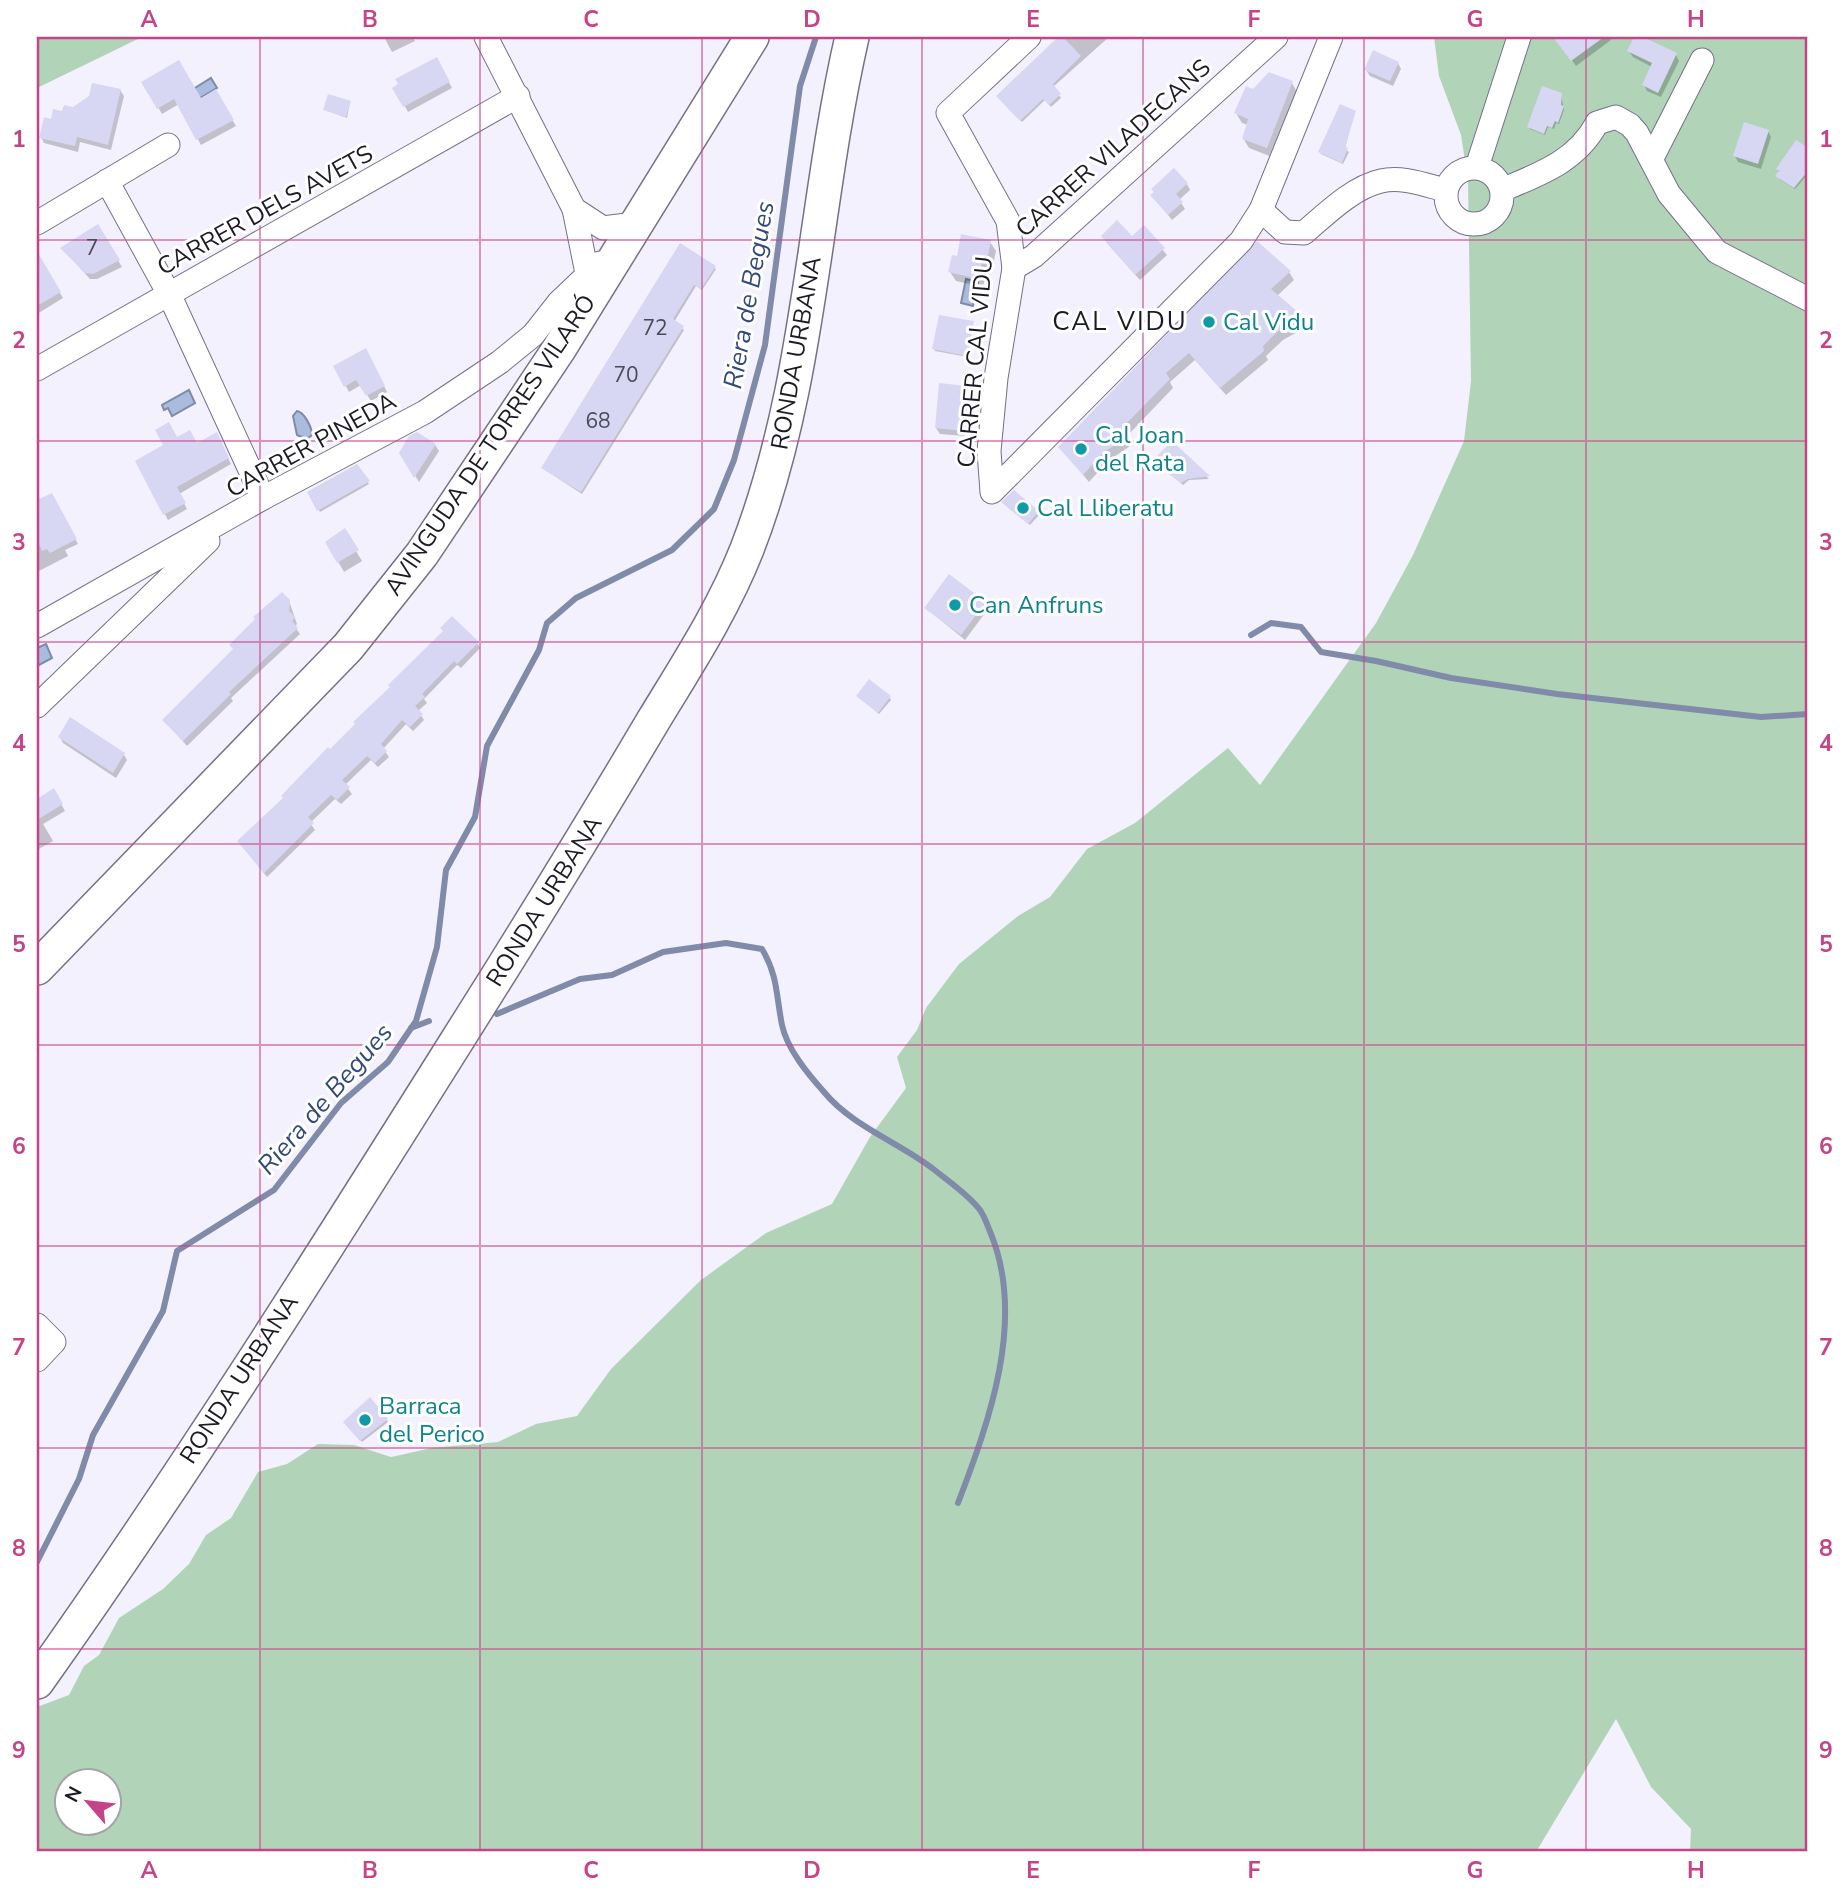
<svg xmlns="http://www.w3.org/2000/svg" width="1845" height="1889" font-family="'Nunito Sans',sans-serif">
  <rect width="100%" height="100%" fill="#f3f1fd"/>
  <!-- green -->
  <g fill="#b1d4b8" fill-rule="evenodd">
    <path d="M37 37H142L37 88Z"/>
    <path d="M1434 37H1808V1852H1690L1691 1829 1651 1787 1616 1719 1536 1852H37V1707L69 1695 84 1666 99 1655 119 1618 163 1589 189 1564 206 1535 231 1518 258 1472 287 1464 318 1444 354 1445 391 1457 432 1448 498 1442 536 1424 577 1416 611 1369 701 1280 766 1233 832 1204 870 1137 906 1088 897 1057 917 1030 926 1008 959 964 1018 916 1050 897 1087 849 1135 823 1228 748 1260 785 1376 623 1413 555 1464 441 1471 381 1468 180 1461 135 1439 76ZM66 1780H108V1822H66Z"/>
  </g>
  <!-- water -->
  <g fill="#a9bce0" stroke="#7f8ba8" stroke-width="2">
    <path d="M211 78 217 88 193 102 187 93Z"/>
    <path d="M966 279 978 282 973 306 961 303Z"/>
    <path d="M189 390 195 403 172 416 168 408 164 410 162 405Z"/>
    <path d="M297 411C304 412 312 427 312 435L307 439 297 435 293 416Z"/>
    <path d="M46 644 52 658 37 666V648Z"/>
  </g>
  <!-- shadow -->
  <g fill="#0003">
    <path d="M384 37H413L415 41 392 52Z"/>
    <path d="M1061 37H1109L1053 87 1061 98 1051 107 1045 100 1022 122 998 96Z"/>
    <path d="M1566 37H1609L1611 40 1576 66 1559 42Z"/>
    <path d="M1636 37 1676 55 1679 61 1661 97 1647 91 1644 85 1652 67 1633 57 1629 51Z"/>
    <path d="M436 59 452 88 408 112 395 88Z"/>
    <path d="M1398 63 1401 69 1393 86 1370 76 1366 70Z"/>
    <path d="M144 83 201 100 215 92 236 126 201 145 179 104 162 114Z"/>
    <path d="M1292 83 1297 92 1272 157 1249 148 1243 138 1248 125 1242 123 1236 113 1254 91Z"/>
    <path d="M120 90 124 96 111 150 80 142 78 152 44 143 41 137 52 121Z"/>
    <path d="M1561 94 1564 110 1559 124 1556 123 1554 129 1548 127 1545 135 1530 129 1529 127Z"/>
    <path d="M350 102 347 118 325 110Z"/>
    <path d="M1354 112 1345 149 1349 152 1343 164 1321 154 1320 152Z"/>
    <path d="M1768 131 1771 137 1761 169 1738 162 1735 156Z"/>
    <path d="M1796 142 1808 150V174L1795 189 1779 179 1778 170Z"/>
    <path d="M1187 184 1190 190 1179 200 1185 209 1172 220 1152 195Z"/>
    <path d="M98 226 122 267 97 279H90L62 248Z"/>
    <path d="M1144 227 1167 255 1140 280 1106 242 1132 238Z"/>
    <path d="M990 242 996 251 993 265 988 264 983 287 956 281 950 272 958 258Z"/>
    <path d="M681 246 716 269 702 290 696 286 674 322 684 330 582 494 545 470Z"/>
    <path d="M41 261 63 298 37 314V263Z"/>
    <path d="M1289 272 1294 280 1277 296 1297 313 1301 321 1298 325 1301 330 1283 340 1266 356 1268 360 1226 395 1195 360 1170 382 1173 388 1128 435 1133 444 1108 461 1089 482 1060 447Z"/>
    <path d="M973 323 968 357 935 351 934 348Z"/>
    <path d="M369 356 387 392 371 401 361 385 349 392 335 367Z"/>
    <path d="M966 388 969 394 965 436 940 434 936 428Z"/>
    <path d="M177 439 196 446 219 440 231 464 179 494 187 509 168 520 137 462Z"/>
    <path d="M1172 443 1209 479 1189 480 1183 485 1157 462Z"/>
    <path d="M435 445 439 451 419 482 401 453Z"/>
    <path d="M357 466 369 484 320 512 309 492Z"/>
    <path d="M51 495 78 544 65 550 68 556 37 572V502Z"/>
    <path d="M1005 505 1038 512 1039 515 1030 525Z"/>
    <path d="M344 531 362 561 344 572 327 542Z"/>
    <path d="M949 577 988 609 965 640 926 608Z"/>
    <path d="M289 601 297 624 295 627 300 634 231 698 233 701 187 746 164 720 234 650 257 620Z"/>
    <path d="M477 643 480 648 461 668 457 665 424 699 427 703 418 711 424 720 413 731 406 724 383 749 389 757 378 767 371 760 345 785 352 794 341 804 335 799 310 823 315 830 267 877 239 842 331 752Z"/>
    <path d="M858 696 889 697 891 700 879 714Z"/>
    <path d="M60 737 124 755 127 760 116 778 63 743Z"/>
    <path d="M54 791 65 811 43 824 53 841 37 850V801Z"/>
    <path d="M370 1399 388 1422 362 1442 347 1424Z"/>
  </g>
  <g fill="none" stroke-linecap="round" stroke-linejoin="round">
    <!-- stream -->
    <g stroke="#7f8ba8" stroke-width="6">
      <path d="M1251 635 1271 623 1301 627 1321 652 1376 661 1451 678 1557 694 1761 717 1808 714"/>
      <path d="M497 1014 580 979 612 975 663 952 726 943 762 949C778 976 776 995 782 1025 787 1049 808 1074 824 1092 852 1126 898 1142 932 1168 948 1181 968 1194 980 1210 985 1217 988 1227 991 1234 1026 1320 989 1422 958 1503"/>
      <path d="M411 1028 429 1021"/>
      <path d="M37 1562 79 1479 93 1435 163 1311 177 1251 274 1190 341 1103 388 1062 416 1021 437 947 446 870 475 817 487 746 539 650 547 623 576 598 672 550 714 509 734 460 765 345 800 86 816 37"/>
    </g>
  </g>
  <!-- building -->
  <g fill="#d7d7f4">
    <path d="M1058 37H1063L1081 56 1053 84 1061 94 1049 105 1043 99 1020 121 996 96Z"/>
    <path d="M1553 37H1604L1571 61Z"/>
    <path d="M1634 37H1643L1677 53 1658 93 1642 85 1652 63 1627 51Z"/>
    <path d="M1373 50 1399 62 1390 81 1364 70Z"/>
    <path d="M437 57 450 82 403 107 392 88 398 84 395 79Z"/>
    <path d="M179 60 201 98 216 89 234 120 196 140 174 99 157 109 141 82Z"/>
    <path d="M1269 72 1293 81 1267 148 1242 139 1248 119 1234 113 1246 86 1253 89Z"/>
    <path d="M92 83 121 89 108 145 77 137 75 146 39 138 44 117 51 119 53 109 62 111 64 105 73 107 89 96Z"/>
    <path d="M1542 86 1562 93 1561 105 1564 106 1558 123 1555 121 1552 128 1547 126 1544 134 1527 127Z"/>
    <path d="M328 94 351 101 346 117 323 110Z"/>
    <path d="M1340 104 1356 111 1345 147 1348 148 1342 163 1318 152Z"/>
    <path d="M1744 122 1769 130 1758 164 1733 156Z"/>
    <path d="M1796 140 1808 148V171L1794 188 1775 176 1779 171 1776 169Z"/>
    <path d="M1174 168 1188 183 1176 194 1183 202 1168 215 1150 195 1154 192 1151 189Z"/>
    <path d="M1117 220 1132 236 1144 225 1165 248 1135 275 1101 236Z"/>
    <path d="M98 224 120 260 93 274 85 273 60 248Z"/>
    <path d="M961 234 991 240 988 256 983 255 979 279 948 272 952 255 957 256Z"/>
    <path d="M1257 241 1291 271 1271 289 1298 312 1293 316 1298 321 1278 331 1263 346 1264 351 1220 388 1189 353 1166 373 1170 379 1124 426 1130 435 1104 452 1083 475 1058 447Z"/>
    <path d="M680 243 716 266 701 289 694 285 673 319 684 326 581 492 541 468Z"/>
    <path d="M37 251 61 292 37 306Z"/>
    <path d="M939 315 974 321 967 356 932 349Z"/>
    <path d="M366 348 385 386 366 396 356 380 344 387 333 366Z"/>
    <path d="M939 383 967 386 963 431 935 428Z"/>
    <path d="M169 422 177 437 190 430 197 443 217 432 229 458 177 487 186 503 163 515 135 461 163 445 155 430Z"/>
    <path d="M417 432 436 444 414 478 399 453 409 436Z"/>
    <path d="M1172 441 1210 476 1188 479 1181 483 1170 475 1154 459Z"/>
    <path d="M357 464 370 481 317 511 307 492Z"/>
    <path d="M1014 490 1039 511 1028 524 1001 502Z"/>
    <path d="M52 493 77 539 50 553 47 549 42 551 37 540V500Z"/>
    <path d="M345 528 359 550 337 563 325 542Z"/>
    <path d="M949 574 986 602 961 635 924 608Z"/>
    <path d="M282 592 290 600 289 611 295 617 292 621 298 628 229 692 231 694 183 741 162 720 233 649 229 645 255 619 253 617Z"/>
    <path d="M452 616 479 642 457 664 454 661 422 694 425 697 415 706 423 714 410 727 402 720 381 744 387 751 375 763 367 756 342 780 350 787 337 800 331 795 308 817 314 823 264 873 237 841 283 798 281 796 328 747 330 749 355 724 353 722 390 687 388 685 443 631 440 628Z"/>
    <path d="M869 679 891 696 878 713 856 696Z"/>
    <path d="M70 717 125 753 113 773 58 737Z"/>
    <path d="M54 788 63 804 37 820V799Z"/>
    <path d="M370 1397 388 1419 360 1441 343 1422Z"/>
  </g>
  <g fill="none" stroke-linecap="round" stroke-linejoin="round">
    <!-- street casing -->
    <g stroke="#766f8a" stroke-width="25">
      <g id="street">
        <path d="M486 37 574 209 603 228 635 224"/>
        <path d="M1029 37 948 113 1008 221 1014 268 996 378 989 451 992 492 1241 241 1261 210 1331 37"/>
        <path d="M1652 158 1702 60"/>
        <path d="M1477 167 1519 37"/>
        <circle cx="1474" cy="196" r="28"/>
        <path d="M107 181 169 294 263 498"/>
        <path d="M1502 190C1540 174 1577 161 1597 123L1616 117 1630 125 1637 133 1669 194 1717 252 1808 299"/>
        <path d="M574 209 588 278"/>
        <path d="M1261 210 1285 232 1304 233C1325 215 1353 187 1381 181 1402 176 1425 185 1445 190"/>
        <path d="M37 223 168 145"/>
        <path d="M1014 268 1034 256 1276 37"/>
        <path d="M37 369 518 96"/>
        <path d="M37 626 263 498 425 412 500 362 533 335 559 302 600 263"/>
        <path d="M37 706 208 541"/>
        <path d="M37 1325 54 1342 37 1360"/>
      </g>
    </g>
    <!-- secondary casing -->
    <g stroke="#766f8a" stroke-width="36">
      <g id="secondary">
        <path d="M37 968 348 647 422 554 559 349 752 37"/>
        <path d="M37 1682C201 1451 351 1209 502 969 553 887 604 804 653 721 687 665 723 610 747 549 811 384 813 207 852 37"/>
      </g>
    </g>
    <!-- street -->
    <use href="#street" stroke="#fff" stroke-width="23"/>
    <!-- secondary -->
    <use href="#secondary" stroke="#fff" stroke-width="33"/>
  </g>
  <!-- grid -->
  <path fill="none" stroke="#c74388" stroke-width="2" stroke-opacity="0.55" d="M260 37V1852M480 37V1852M702 37V1852M922 37V1852M1143 37V1852M1364 37V1852M1586 37V1852M37 240H1808M37 441H1808M37 642H1808M37 844H1808M37 1045H1808M37 1246H1808M37 1448H1808M37 1649H1808"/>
  <!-- markers -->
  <g fill="#0f9aa8" stroke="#fff" stroke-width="2.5">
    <circle cx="1209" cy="322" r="7"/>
    <circle cx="1081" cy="449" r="7"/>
    <circle cx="1023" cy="508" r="7"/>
    <circle cx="955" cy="605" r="7"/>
    <circle cx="365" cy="1420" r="7"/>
  </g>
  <g text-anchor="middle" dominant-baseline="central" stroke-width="6" stroke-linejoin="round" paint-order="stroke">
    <!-- number labels -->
    <g font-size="21" fill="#4c4959">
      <text x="92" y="248">7</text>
      <text x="655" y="328">72</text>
      <text x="626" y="375">70</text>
      <text x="598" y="421">68</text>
    </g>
    <!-- street labels -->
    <g font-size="24" fill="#1d1a25" stroke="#fff">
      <text transform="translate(1113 148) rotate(-42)">CARRER VILADECANS</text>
      <text transform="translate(265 210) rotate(-29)">CARRER DELS AVETS</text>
      <text transform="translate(796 353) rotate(-80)">RONDA URBANA</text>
      <text transform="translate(975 362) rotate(-85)">CARRER CAL VIDU</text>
      <text transform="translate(311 445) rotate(-29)">CARRER PINEDA</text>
      <text transform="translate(490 445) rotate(-56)">AVINGUDA DE TORRES VILARÓ</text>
      <text transform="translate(544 901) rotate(-58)">RONDA URBANA</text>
      <text transform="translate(239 1379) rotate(-57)">RONDA URBANA</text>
    </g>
    <!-- culture labels -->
    <g font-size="24" fill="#0d838f" stroke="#fff" text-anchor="start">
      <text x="1223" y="322">Cal Vidu</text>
      <text x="1095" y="435">Cal Joan<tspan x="1095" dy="28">del Rata</tspan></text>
      <text x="1037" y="508">Cal Lliberatu</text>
      <text x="969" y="605">Can Anfruns</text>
      <text x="379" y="1406">Barraca<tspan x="379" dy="28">del Perico</tspan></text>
    </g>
    <!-- water labels -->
    <g font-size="26" font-style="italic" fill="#324a7a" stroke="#fff">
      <text transform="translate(749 295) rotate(-80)">Riera de Begues</text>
      <text transform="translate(325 1099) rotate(-49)">Riera de Begues</text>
    </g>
    <!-- neighbourhood labels -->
    <g font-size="26" letter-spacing="2" fill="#1d1a25" stroke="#fff">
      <text x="1120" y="321">CAL VIDU</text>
    </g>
  </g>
  <!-- border -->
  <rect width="1845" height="1889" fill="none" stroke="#ffffff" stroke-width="77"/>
  <!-- north arrow -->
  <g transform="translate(88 1802) rotate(298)"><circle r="33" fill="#ffffff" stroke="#a5a3a8" stroke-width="2"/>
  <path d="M0-5L12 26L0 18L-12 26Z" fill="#c74388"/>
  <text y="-10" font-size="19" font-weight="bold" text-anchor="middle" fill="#1d1a25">N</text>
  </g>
  <rect x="38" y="38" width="1768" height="1812" fill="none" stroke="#c74388" stroke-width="2.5"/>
  <g font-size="23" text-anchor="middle" font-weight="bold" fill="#c74388">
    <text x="149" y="27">A</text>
    <text x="370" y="27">B</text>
    <text x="591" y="27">C</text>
    <text x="812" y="27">D</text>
    <text x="1033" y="27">E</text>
    <text x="1254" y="27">F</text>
    <text x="1475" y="27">G</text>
    <text x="1696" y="27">H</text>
    <text x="19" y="147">1</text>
    <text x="1826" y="147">1</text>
    <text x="19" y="348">2</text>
    <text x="1826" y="348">2</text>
    <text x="19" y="550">3</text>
    <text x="1826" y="550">3</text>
    <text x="19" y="751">4</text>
    <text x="1826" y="751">4</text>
    <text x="19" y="952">5</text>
    <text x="1826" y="952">5</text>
    <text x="19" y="1154">6</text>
    <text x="1826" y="1154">6</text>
    <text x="19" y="1355">7</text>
    <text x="1826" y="1355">7</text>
    <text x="19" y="1556">8</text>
    <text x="1826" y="1556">8</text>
    <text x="19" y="1758">9</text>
    <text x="1826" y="1758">9</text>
    <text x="149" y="1878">A</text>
    <text x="370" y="1878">B</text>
    <text x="591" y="1878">C</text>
    <text x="812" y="1878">D</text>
    <text x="1033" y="1878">E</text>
    <text x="1254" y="1878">F</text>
    <text x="1475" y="1878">G</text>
    <text x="1696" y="1878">H</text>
  </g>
</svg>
